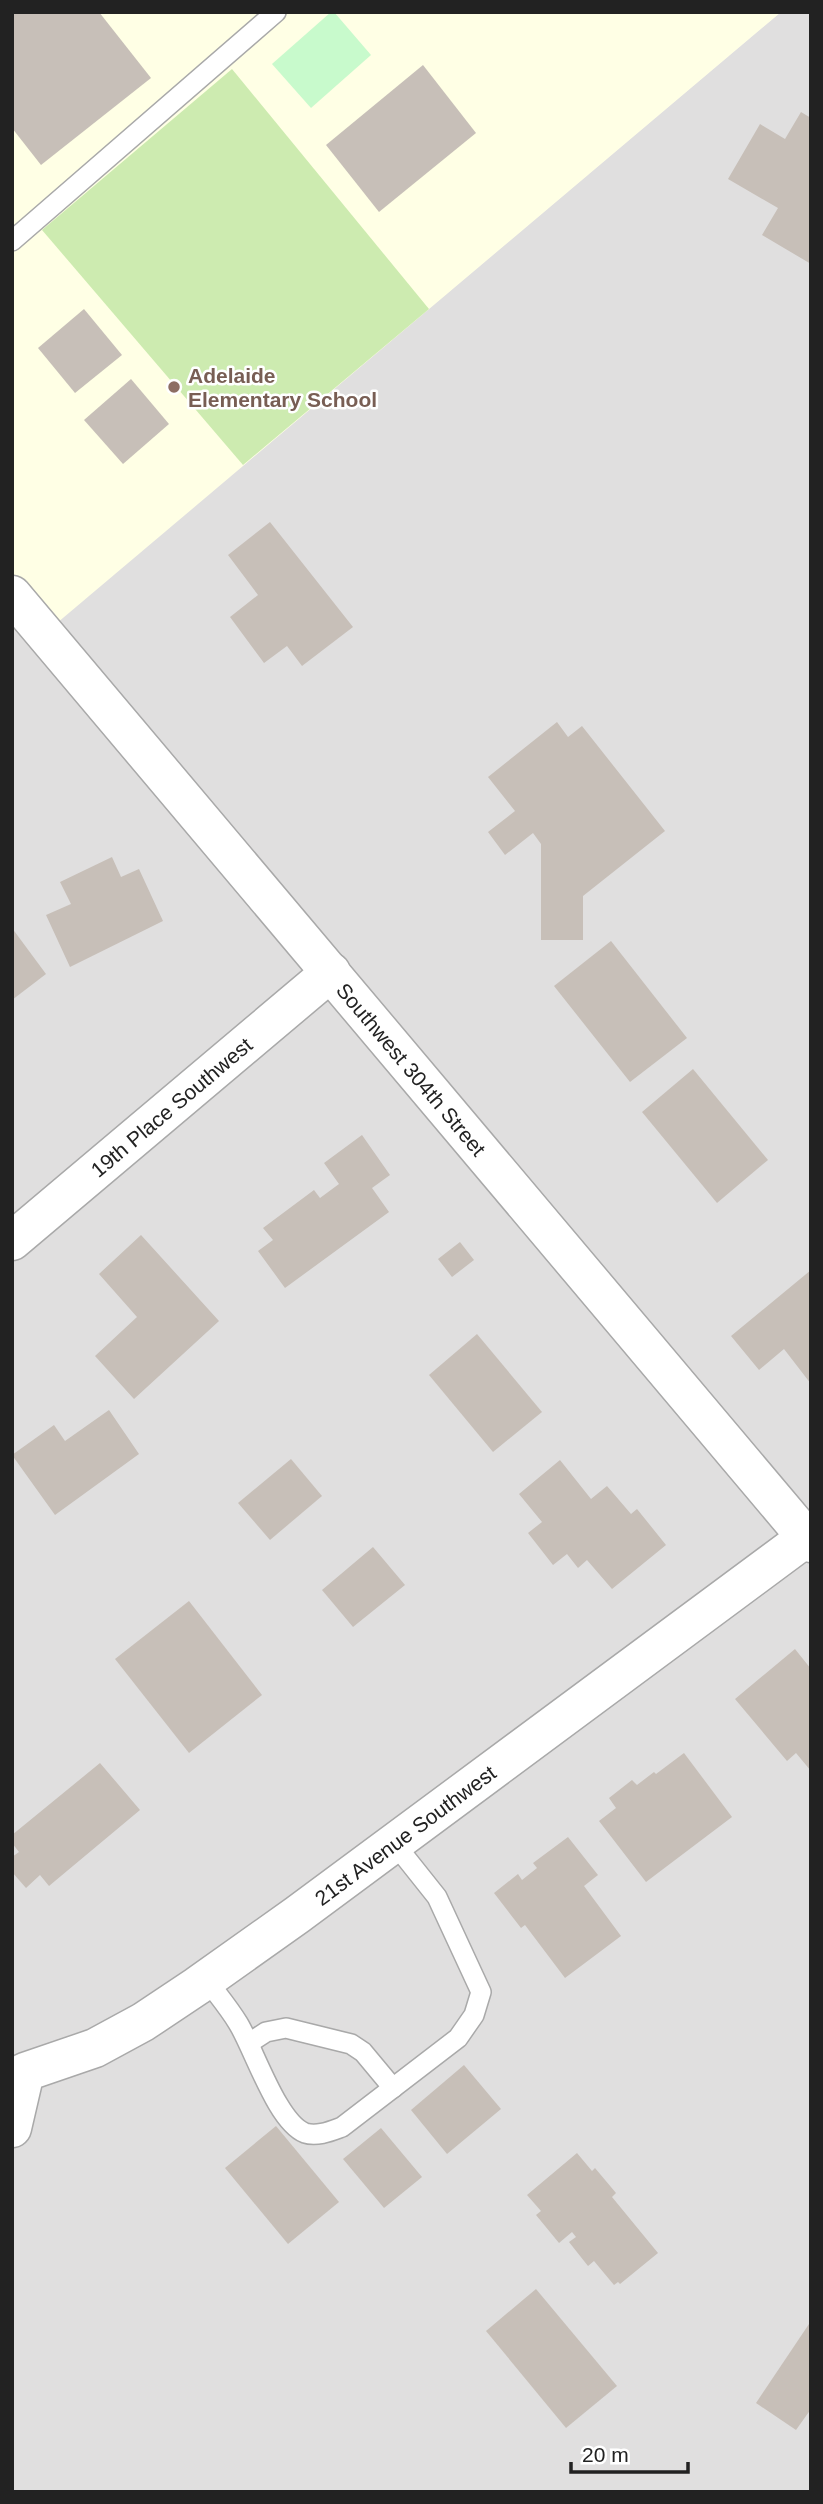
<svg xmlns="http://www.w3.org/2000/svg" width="823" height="2504" font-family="Helvetica,sans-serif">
  <rect width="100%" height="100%" fill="#f2efe9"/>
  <!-- residential -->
  <path fill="#e0dfdf" d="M781 12H811V2492H12V596L44 633Z"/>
  <!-- education -->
  <path fill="#ffffe5" d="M12 12H781L44 634 12 595Z"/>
  <!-- grass -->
  <path fill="#cdebb0" d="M232 69 429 309 243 465 42 230Z"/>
  <!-- park -->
  <path fill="#c8facc" d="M331 12H334L371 55 311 108 272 64Z"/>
  <!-- building -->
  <g fill="#c7bfb8">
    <path d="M12 12H99L151 78 41 165 12 128Z"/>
    <path d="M423 65 476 133 379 212 326 145Z"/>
    <path d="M801 112 811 118V264L762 235 778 208 728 179 760 124 785 139Z"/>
    <path d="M84 309 122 355 75 393 38 348Z"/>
    <path d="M131 379 169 424 123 464 84 420Z"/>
    <path d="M270 522 353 627 302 666 287 646 264 663 230 617 258 595 228 555Z"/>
    <path d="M557 722 568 737 582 726 665 831 583 896V940H541V844L533 833 505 855 488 832 515 811 488 777Z"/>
    <path d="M112 857 121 877 139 869 163 921 70 967 46 915 71 904 60 882Z"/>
    <path d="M12 928 46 974 12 1000Z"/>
    <path d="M611 941 687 1038 630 1082 554 986Z"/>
    <path d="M693 1069 768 1160 717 1203 642 1112Z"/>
    <path d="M362 1135 390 1175 372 1188 389 1212 285 1288 258 1251 273 1240 263 1228 314 1190 320 1198 339 1184 324 1163Z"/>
    <path d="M141 1235 219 1321 134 1399 95 1356 137 1317 99 1274Z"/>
    <path d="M460 1242 474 1260 452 1277 438 1259Z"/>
    <path d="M811 1270V1384L784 1349 759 1370 731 1336Z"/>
    <path d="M477 1334 542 1412 493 1452 429 1375Z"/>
    <path d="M109 1410 139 1454 55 1515 12 1455 54 1425 65 1441Z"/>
    <path d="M291 1459 322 1496 270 1540 238 1503Z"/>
    <path d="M560 1460 591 1499 607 1486 631 1514 637 1509 666 1545 612 1589 587 1560 578 1568 567 1554 553 1565 528 1533 542 1522 519 1494Z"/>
    <path d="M373 1547 405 1585 353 1627 322 1590Z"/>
    <path d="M189 1601 262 1695 189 1753 115 1659Z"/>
    <path d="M795 1649 811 1669V1771L796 1753 787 1761 735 1699Z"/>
    <path d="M684 1753 732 1817 646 1882 599 1821 616 1808 609 1798 632 1780 637 1785 654 1772 656 1774Z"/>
    <path d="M100 1763 140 1810 49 1886 40 1875 26 1888 12 1872V1857L19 1852 12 1843V1835Z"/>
    <path d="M568 1837 598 1875 584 1886 621 1936 565 1978 525 1925 521 1928 494 1893 518 1874 522 1880 537 1868 533 1863Z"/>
    <path d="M464 2065 501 2109 447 2154 411 2110Z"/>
    <path d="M276 2126 339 2202 288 2244 225 2168Z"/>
    <path d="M381 2128 422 2177 384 2208 343 2159Z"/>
    <path d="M577 2153 592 2171 595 2168 616 2193 612 2197 658 2253 620 2284 618 2282 614 2285 594 2261 588 2266 569 2242 576 2237 572 2232 559 2243 536 2215 541 2211 527 2195Z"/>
    <path d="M536 2289 617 2386 566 2428 486 2331Z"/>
    <path d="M811 2321V2409L796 2430 756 2403Z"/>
  </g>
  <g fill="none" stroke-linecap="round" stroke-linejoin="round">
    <!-- service casing -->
    <g stroke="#a9a9a9" stroke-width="22">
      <g id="service">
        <path d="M12 241 276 12"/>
        <path d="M206 1979C217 1994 229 2008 238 2023 254 2049 277 2122 305 2133 317 2137 331 2131 342 2127L458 2038 474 2015 481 1992 437 1897 394 1843"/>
        <path d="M249 2043 266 2032 286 2028 351 2044 363 2052 393 2088"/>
      </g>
    </g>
    <!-- minor casing -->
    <g stroke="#a9a9a9" stroke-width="41">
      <g id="minor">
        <path id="s1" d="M12 595 811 1543"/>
        <path id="s2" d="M12 1241 331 972"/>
        <path id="s3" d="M12 2128 25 2072 95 2048 143 2022 197 1986 297 1915 811 1534"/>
      </g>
    </g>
    <!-- service -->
    <use href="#service" stroke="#fff" stroke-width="19"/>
    <!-- minor -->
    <use href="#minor" stroke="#fff" stroke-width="38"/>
  </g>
  <!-- markers -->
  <circle fill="#8d6e63" stroke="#fff" stroke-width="2.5" cx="174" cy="387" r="7"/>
  <g text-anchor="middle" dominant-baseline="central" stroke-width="5" stroke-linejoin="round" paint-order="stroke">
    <!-- education labels -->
    <g font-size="21" font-weight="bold" fill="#785e54" stroke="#fff" text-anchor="start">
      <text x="188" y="375">Adelaide<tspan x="188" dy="24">Elementary School</tspan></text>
    </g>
    <!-- street labels -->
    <g font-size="21" fill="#222" stroke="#fff">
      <text stroke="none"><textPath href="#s1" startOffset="620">Southwest 304th Street</textPath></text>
      <text stroke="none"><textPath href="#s2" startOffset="208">19th Place Southwest</textPath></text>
      <text stroke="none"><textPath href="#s3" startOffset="508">21st Avenue Southwest</textPath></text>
    </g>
  </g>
  <!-- border -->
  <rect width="823" height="2504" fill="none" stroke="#222222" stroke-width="28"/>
  <!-- scale -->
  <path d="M571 2462v10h117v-10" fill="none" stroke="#222222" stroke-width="3.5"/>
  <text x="582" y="2462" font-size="21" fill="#222222" stroke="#ffffff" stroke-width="5" paint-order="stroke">20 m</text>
</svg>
